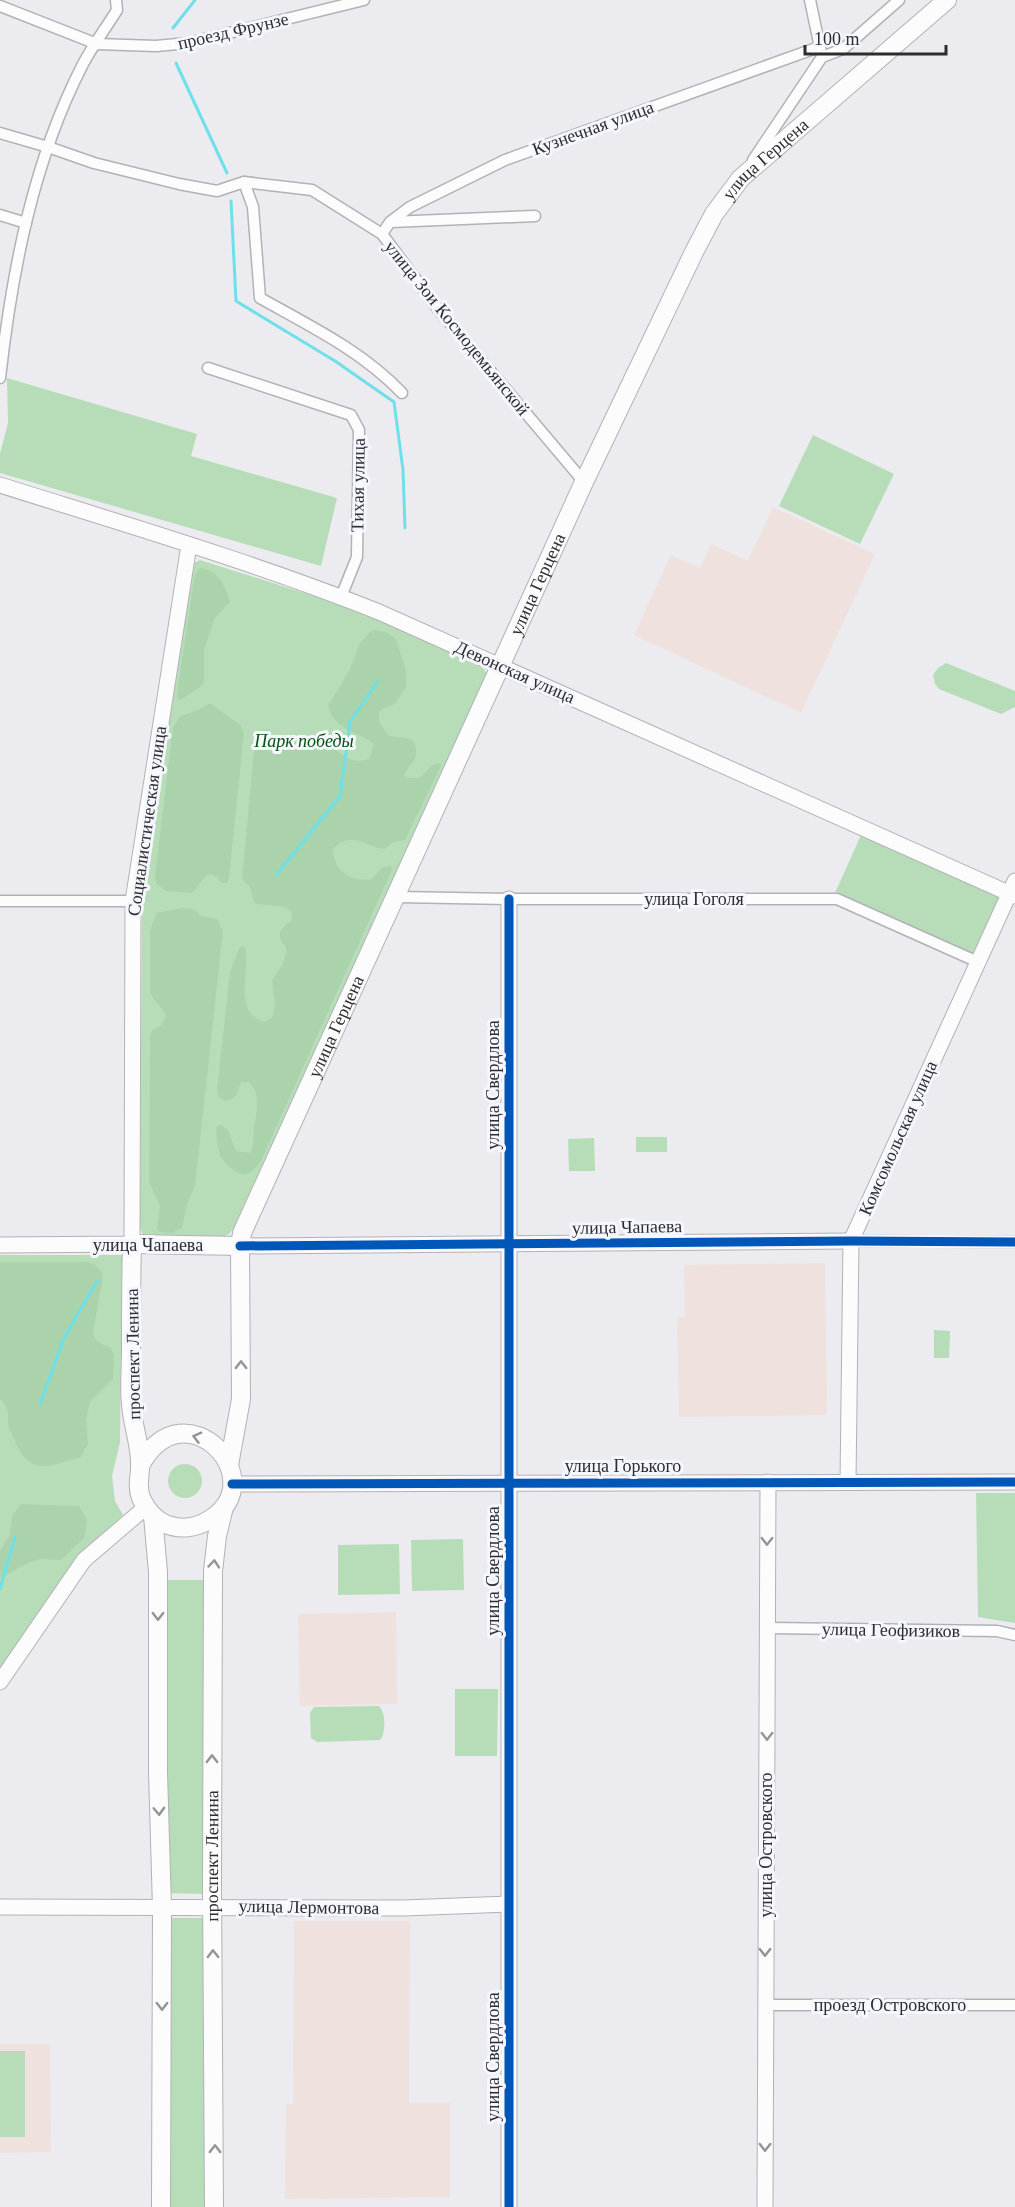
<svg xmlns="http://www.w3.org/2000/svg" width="1015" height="2207" font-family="'Times New Roman',serif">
  <rect width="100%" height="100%" fill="#ebebf0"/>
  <!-- education -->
  <g fill="#efe2de">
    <path d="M773 507 875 554 801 713 634 635 671 555 700 568 711 544 748 561Z"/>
    <path d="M825 1263 827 1415 679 1417 677 1318 685 1317 684 1265Z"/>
    <path d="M396 1612 397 1704 300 1706 298 1614Z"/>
    <path d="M294 1921H410L409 2103H450V2197L285 2199 286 2104H293Z"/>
    <path d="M0 2044H50L51 2152 0 2153Z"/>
  </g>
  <!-- green -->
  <g fill="#b6ddb8">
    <path d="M7 378 197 434 191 456 337 498 321 566 0 473V454L8 423Z"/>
    <path d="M813 435 894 474 860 544 779 506Z"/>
    <path d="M200 560 364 612 483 668 487 674 233 1229 229 1234 219 1238 144 1237 140 1228 142 920C149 800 174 681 194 563Z"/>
    <path d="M946 663 1015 691V707L1001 714 939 689 935 684 933 675 938 668Z"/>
    <path d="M862 833 1001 895 974 956 835 893Z"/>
    <rect x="636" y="1137" width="31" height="15"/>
    <path d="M594 1138 595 1171H569L568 1139Z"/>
    <path d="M0 1255H122L120 1442 112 1476 115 1501 123 1515 79 1555 0 1669Z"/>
    <path d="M934 1330 950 1331 949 1358H934Z"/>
    <circle cx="185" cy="1481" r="17"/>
    <path d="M976 1493H1015V1623L978 1617Z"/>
    <path d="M463 1539 464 1590 412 1591 411 1540Z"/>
    <path d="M399 1544 400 1594 338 1595V1545Z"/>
    <path d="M160 1580H207V1894L159 1893Z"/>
    <path d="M455 1689H498L497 1756H455Z"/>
    <path d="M379 1706C386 1713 386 1733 380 1740L317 1742 311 1738 310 1713 314 1707Z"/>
    <path d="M161 1918H207L208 2207H162Z"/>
    <rect x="0" y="2051" width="25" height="86"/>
  </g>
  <!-- forest -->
  <g fill="#aad3ac">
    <path d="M200 568C218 570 226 586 230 602L215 618 204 649V682L200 687 181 700 178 699 177 694 194 579 196 573Z"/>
    <path d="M374 630 388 633 396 639 406 671V687L395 704 382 709 379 713V722L389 736 406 738 414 742C421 761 410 762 404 775L407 778H420L431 766 438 763 441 766 405 840 393 842 385 849C367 848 352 829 333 849 333 870 352 883 372 879 377 873 382 864 391 866L392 870 261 1161C245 1184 235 1173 220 1157 219 1147 214 1136 217 1126L221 1125 228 1130 236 1151 248 1153 251 1152C254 1144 253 1136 254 1128 256 1113 262 1094 249 1082H241C237 1094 237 1099 225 1101L218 1097 217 1089 230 972 239 949 241 946 245 947C251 970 232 1012 264 1022L272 1018 275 1005 272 980C279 972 286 960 286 949 285 942 283 946 281 940 277 931 284 926 291 921L292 912 285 907 257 904 254 902 250 887 242 879 255 739 258 732 267 729 270 731 269 752C274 751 276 747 281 745 286 742 312 741 319 742 339 744 346 769 370 758L374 744C357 731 334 730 328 706L349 671 360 643 370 632Z"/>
    <path d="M210 703 240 725 244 732 229 878 227 883H222L217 877 210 874 206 876 192 893 165 891 156 883 155 876 173 727 180 716 198 710Z"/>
    <path d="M183 908 195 910 201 916 217 919 223 931 195 1186 187 1204 182 1228 172 1233 160 1232 157 1229 160 1206 149 1182 150 1035 151 1031 162 1025 166 1015C161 1006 154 1002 150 992V931L156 913Z"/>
    <path d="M0 1262H87C96 1264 100 1268 103 1277L93 1332C96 1344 100 1343 110 1347L114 1354 113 1379 90 1402 86 1420 88 1444 81 1457C53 1464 33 1478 17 1446 15 1440 11 1434 9 1429 6 1415 12 1411 0 1399Z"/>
    <path d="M21 1504 79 1506 87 1520 85 1537 61 1560 41 1559 28 1563 0 1578V1550L9 1537 13 1514Z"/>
  </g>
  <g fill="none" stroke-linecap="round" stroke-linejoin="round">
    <!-- stream -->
    <g stroke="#6ee0ea" stroke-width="3">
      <path d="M173 28 195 0"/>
      <path d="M176 63 227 173"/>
      <path d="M231 201 236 301 335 361 394 402 403 470 405 528"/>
      <path d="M277 874 340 796 350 722 378 681"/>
      <path d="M40 1404 64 1338 97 1281"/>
      <path d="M0 1589 15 1537"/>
    </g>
    <!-- street casing -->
    <g stroke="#b2b2b6" stroke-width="13">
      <g id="street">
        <path d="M0 6 97 44 156 46 188 43 364 0"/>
        <path d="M822 57 843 49 899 0"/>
        <path d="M0 133 48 147 94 163 179 184 217 191 244 182 312 190 382 234 438 309 584 482"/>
        <path d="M753 160 822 57 810 0"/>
        <path d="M244 182 253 207 260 298C310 326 362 351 402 393"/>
        <path d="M0 215 26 223"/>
        <path d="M391 222 535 216"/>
        <path d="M382 234 390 222 410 207 505 160 819 47"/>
        <path d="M208 368 351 415 359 430 357 557 341 597"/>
        <path d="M0 378C12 271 33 161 83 64 93 45 106 28 117 10L116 0"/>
        <path d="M397 897 509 899H837L978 962"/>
        <path d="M0 901H133"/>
        <path d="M851 1241 1015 1242"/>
        <path d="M768 1628 997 1631 1015 1635"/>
        <path d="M765 2005H1015"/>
      </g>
    </g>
    <!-- secondary casing -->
    <g stroke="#b2b2b6" stroke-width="17">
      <g id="secondary">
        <path d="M0 485C127 525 256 563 379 612L1015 896"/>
        <path d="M0 1245 132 1244 133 901 189 545"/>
        <path d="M240 1246 851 1241"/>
        <path d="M848 1482 851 1241 1015 881"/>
        <path d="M232 1484 1015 1482"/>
        <path d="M0 1682 84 1560 146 1507"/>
        <path d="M0 1907 404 1908 509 1904"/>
        <path d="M509 2207V899"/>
        <path d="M765 2207 768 1482"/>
      </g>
    </g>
    <!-- primary casing -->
    <g stroke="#b2b2b6" stroke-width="20">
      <g id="primary">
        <path d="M141 1464C185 1385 275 1480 209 1520 196 1528 180 1530 165 1524 154 1519 146 1509 141 1498 136 1485 141 1475 140 1462 140 1443 132 1423 131 1404 129 1387 131 1370 131 1353 131 1317 131 1280 132 1244L240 1246"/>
        <path id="s1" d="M229 1465 241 1399 240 1246 242 1233 584 482 694 252 714 214 741 178 947 0"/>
        <path d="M153 1516 158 1572V1772L162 1908 161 2207"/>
        <path id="s2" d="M214 2207 212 1886 213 1571 217 1536 224 1507"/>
      </g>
    </g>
    <!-- street -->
    <use href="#street" stroke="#fcfcfd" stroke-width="10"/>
    <!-- secondary -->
    <use href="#secondary" stroke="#fcfcfd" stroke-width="15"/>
    <!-- primary -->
    <use href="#primary" stroke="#fcfcfd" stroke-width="18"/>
    <!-- cycleway casing -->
    <g stroke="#f6f6ff" stroke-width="13">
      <g id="cycleway">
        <path d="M240 1246 851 1241 1015 1242"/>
        <path d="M232 1484 1015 1482"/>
        <path d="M509 2207V899"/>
      </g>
    </g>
    <!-- cycleway -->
    <use href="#cycleway" stroke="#0057b8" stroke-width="9"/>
  </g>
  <!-- one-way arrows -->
  <defs><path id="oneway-chevron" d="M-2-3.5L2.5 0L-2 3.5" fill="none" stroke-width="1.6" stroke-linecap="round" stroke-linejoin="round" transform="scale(1.5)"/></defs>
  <g stroke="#949496">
    <use href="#oneway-chevron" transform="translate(241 1365) rotate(-90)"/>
    <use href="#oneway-chevron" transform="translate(197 1437) rotate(-165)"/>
    <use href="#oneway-chevron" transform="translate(767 1541) rotate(90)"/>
    <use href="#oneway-chevron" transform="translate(214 1564) rotate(-85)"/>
    <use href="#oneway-chevron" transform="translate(158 1616) rotate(90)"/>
    <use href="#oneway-chevron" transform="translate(767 1736) rotate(90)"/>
    <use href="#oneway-chevron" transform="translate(212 1759) rotate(-90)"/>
    <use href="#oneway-chevron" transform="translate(159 1811) rotate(88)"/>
    <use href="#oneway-chevron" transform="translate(765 1952) rotate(90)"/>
    <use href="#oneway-chevron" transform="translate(213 1954) rotate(-91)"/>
    <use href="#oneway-chevron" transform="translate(162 2006) rotate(90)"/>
    <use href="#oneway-chevron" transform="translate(765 2147) rotate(90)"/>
    <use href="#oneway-chevron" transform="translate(215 2149) rotate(-90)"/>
  </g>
  <g text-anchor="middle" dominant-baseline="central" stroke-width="6" stroke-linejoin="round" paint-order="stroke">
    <!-- street labels -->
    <g font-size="18" fill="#2d2d30" stroke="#f6f6ff">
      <text transform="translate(233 31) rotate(-13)">проезд Фрунзе</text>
      <text transform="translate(593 128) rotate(-20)">Кузнечная улица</text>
      <text stroke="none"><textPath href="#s1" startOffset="1432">улица Герцена</textPath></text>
      <text transform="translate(457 328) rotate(51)">улица Зои Космодемьянской</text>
      <text transform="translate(358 485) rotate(-89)">Тихая улица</text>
      <text stroke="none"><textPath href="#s1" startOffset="946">улица Герцена</textPath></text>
      <text transform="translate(515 672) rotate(24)">Девонская улица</text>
      <text transform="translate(147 821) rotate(-82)">Социалистическая улица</text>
      <text x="694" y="899">улица Гоголя</text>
      <text stroke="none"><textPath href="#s1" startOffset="460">улица Герцена</textPath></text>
      <text transform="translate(493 1085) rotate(-90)">улица Свердлова</text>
      <text transform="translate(898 1138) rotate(-66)">Комсомольская улица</text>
      <text transform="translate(627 1227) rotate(-1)">улица Чапаева</text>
      <text x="148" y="1245">улица Чапаева</text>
      <text transform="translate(133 1354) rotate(-91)">проспект Ленина</text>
      <text x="623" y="1466">улица Горького</text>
      <text transform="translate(493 1571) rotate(-90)">улица Свердлова</text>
      <text transform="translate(891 1630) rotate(1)">улица Геофизиков</text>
      <text transform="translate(766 1845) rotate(-90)">улица Островского</text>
      <text stroke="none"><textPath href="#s2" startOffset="351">проспект Ленина</textPath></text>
      <text transform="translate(309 1907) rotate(1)">улица Лермонтова</text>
      <text x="890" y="2005">проезд Островского</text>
      <text transform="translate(493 2057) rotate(-90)">улица Свердлова</text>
    </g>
    <!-- park labels -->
    <g font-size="18" font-style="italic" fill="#00550d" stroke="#f6f6ff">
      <text x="304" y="741">Парк победы</text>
    </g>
  </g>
  <!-- scale -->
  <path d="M805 45v9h141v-9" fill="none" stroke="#2d2d30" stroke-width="3"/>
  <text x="814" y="45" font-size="18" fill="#2d2d30" stroke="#f6f6ff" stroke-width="4.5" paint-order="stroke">100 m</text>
</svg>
